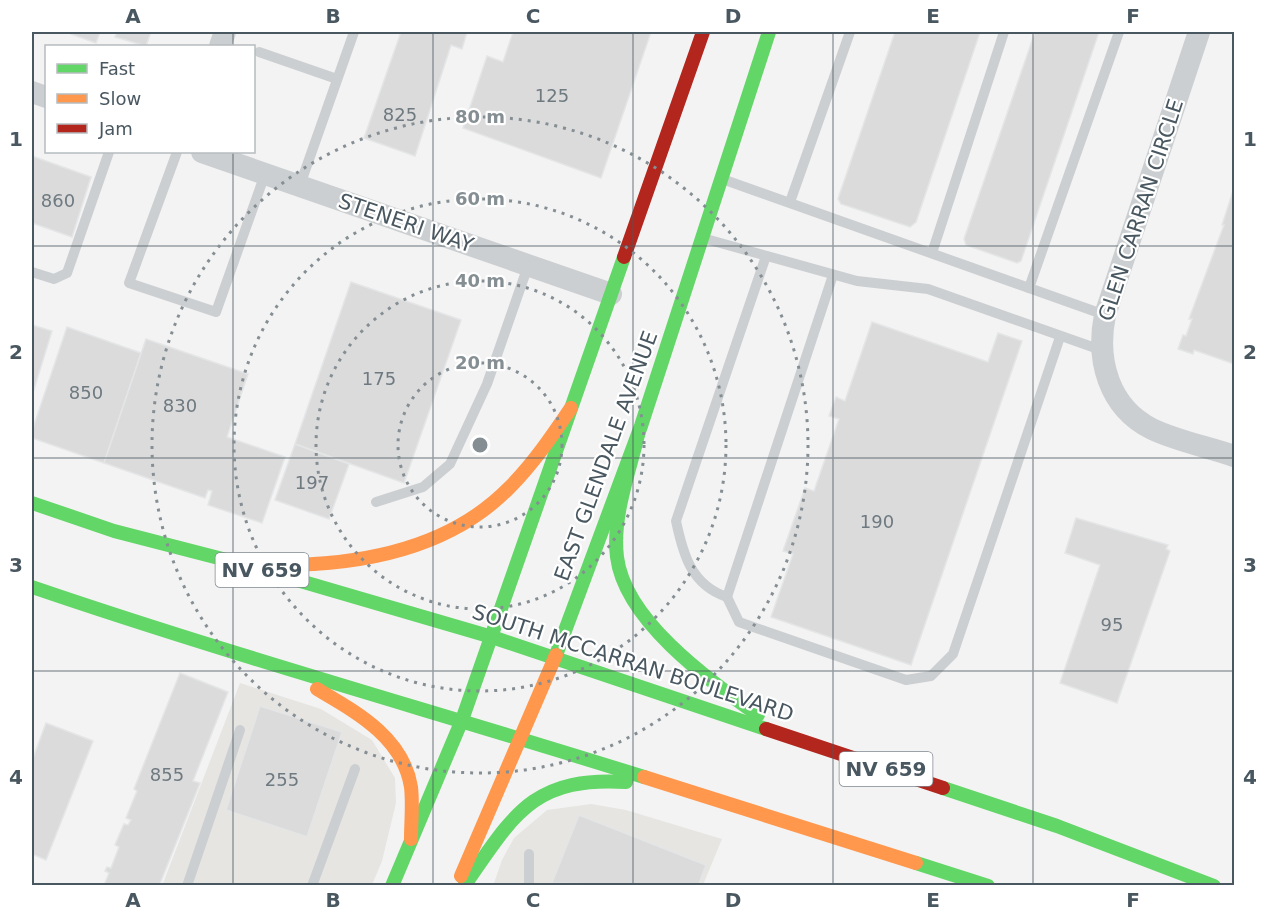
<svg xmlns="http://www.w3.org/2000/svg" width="1266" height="917" font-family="'DejaVu Sans',sans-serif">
  <rect width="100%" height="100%" fill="#f3f3f3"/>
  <!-- commercial -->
  <g fill="#e6e5e2">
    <path d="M240 683 321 709 372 740 395 778 396 803 382 861 372 885 162 886Z"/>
    <path d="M591 804 626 810 722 839 703 885 493 886 502 860 514 838 547 810Z"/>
  </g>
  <!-- building -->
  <g fill="#dbdbdc" stroke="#e4e5e6" stroke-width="1.5">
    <path d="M72 32H100L96 43 71 34Z"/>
    <path d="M117 32H151L146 46 115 37Z"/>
    <path d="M401 32H467L462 49 451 45 415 156 364 138Z"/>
    <path d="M513 32H651L601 178 463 128 487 56 503 62Z"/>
    <path d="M895 32H980L916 222 910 227 841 204 838 199Z"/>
    <path d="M1035 32H1099L1021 261 1017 263 966 245 964 239Z"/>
    <path d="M32 156 91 177 72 237 32 223Z"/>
    <path d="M1234 188V364L1194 350 1193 354 1178 349 1183 335 1186 336 1192 319H1189L1224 225H1222Z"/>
    <path d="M351 282 461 320 404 483 295 444Z"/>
    <path d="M872 322 988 362 998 333 1022 341 911 665 771 617 793 554 783 551 805 488 814 491 839 419 829 416 836 397 845 401Z"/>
    <path d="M32 325 52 331 32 396Z"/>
    <path d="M67 327 141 353 104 463 32 438V431Z"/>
    <path d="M146 339 248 374 227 437 285 457 262 523 208 505 212 491 208 490 205 498 104 463Z"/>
    <path d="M295 444 349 464 329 519 275 500Z"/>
    <path d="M1076 518 1168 545 1166 549 1170 551 1117 703 1060 683 1100 565 1065 553Z"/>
    <path d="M180 673 228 692 193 781 200 783 159 886H107L105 883 109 873 105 871 107 867 111 868 119 847 115 845 124 824 128 825 131 820 126 818 137 791 134 789Z"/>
    <path d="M260 706 342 732 307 837 226 810Z"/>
    <path d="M46 723 93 741 46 860 32 854V761Z"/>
    <path d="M579 815 706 865 698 886 552 883Z"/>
  </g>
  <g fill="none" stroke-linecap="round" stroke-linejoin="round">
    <!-- lane -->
    <g stroke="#cccfd1" stroke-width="10">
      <path d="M259 52 337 79"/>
      <path d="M177 152 129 283 216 312 265 174"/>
      <path d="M725 180 1105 315"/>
      <path d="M300 185 354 32"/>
      <path d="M790 202 850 32"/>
      <path d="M706 239 857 281 928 289 1101 350"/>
      <path d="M932 253 1004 32"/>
      <path d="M766 256 676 521C683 554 691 585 727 597L833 275"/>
      <path d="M32 272 54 279 67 273 109 152"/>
      <path d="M1029 288 1119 32"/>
      <path d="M376 502 423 487 450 464 487 384 528 266"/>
      <path d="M727 597 739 622 906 680 931 676 953 654 1060 337"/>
      <path d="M529 854V886"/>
      <path d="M187 886 240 730"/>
      <path d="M312 886 355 769"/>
    </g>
    <!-- street -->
    <g stroke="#cccfd1" stroke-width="22">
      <path d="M1199 32 1105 315C1096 359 1108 407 1152 429 1177 441 1208 447 1234 456"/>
      <path d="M220 46 225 32"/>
      <path d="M32 92 46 97"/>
      <path d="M202 152 611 294"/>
    </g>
    <!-- fast -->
    <g stroke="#63d668" stroke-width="14">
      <path d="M638 435C629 473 612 517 617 557 625 621 709 680 758 715"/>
      <path d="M32 503 114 531 242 564 492 637 766 729"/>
      <path d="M32 587C234 656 440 713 644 777"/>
      <path d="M556 655 641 426 769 32"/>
      <path d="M943 788 1057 826 1214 886"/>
      <path d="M916 863 988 886"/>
      <path d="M392 886 462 720 624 257"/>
      <path d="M464 886C513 816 532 776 626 782"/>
    </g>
    <!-- slow -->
    <g stroke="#ff974d" stroke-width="14">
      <path d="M280 565C363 565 449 549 509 488 533 464 552 436 571 408"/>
      <path d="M317 689C356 712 403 737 411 787 413 804 411 822 411 839"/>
      <path d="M644 777 916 863"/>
      <path d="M461 876 556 655"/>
    </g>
    <!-- jam -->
    <g stroke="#b3261e" stroke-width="14">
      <path d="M624 257 703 32"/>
      <path d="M766 729 943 788"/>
    </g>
  </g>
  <!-- grid -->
  <path fill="none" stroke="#495760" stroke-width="1.5" stroke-opacity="0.55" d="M233 32V46M433 32V886M633 32V886M833 32V886M1033 32V886M233 152V886M32 246H1234M32 458H1234M32 671H1234"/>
  <!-- distance rings -->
  <g fill="none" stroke="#848e93" stroke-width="3" stroke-dasharray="3 6">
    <circle cx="480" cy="445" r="82"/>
    <circle cx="480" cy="445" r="164"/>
    <circle cx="480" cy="445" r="246"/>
    <circle cx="480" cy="445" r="328"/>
  </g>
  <g text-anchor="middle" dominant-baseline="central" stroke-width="4.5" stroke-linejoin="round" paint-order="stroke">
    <!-- number labels -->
    <g font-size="18" fill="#6e7980">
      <text x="552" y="95">125</text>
      <text x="400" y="114">825</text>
      <text x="58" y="200">860</text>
      <text x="379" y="378">175</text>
      <text x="86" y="392">850</text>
      <text x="180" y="405">830</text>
      <text x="312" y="482">197</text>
      <text x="877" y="521">190</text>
      <text x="1112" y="624">95</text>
      <text x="167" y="774">855</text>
      <text x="282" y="779">255</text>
    </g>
    <!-- shield labels -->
    <g fill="#fff" stroke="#808990" stroke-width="1.5">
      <rect x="215.5" y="553" width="93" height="34" rx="4.5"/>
      <rect x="839.5" y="752" width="93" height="34" rx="4.5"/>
    </g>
    <g font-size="20" font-weight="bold" fill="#495760">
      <text x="262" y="570">NV 659</text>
      <text x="886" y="769">NV 659</text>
    </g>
    <!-- street labels -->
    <g font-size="21" fill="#495760" stroke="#fff">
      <text transform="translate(1141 210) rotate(-72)">GLEN CARRAN CIRCLE</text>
      <text transform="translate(406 223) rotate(19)">STENERI WAY</text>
      <text transform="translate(606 456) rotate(-70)">EAST GLENDALE AVENUE</text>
      <text transform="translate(633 663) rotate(18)">SOUTH MCCARRAN BOULEVARD</text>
    </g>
  </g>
  <circle cx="480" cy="445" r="9" fill="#848e93" stroke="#fff" stroke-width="3"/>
  <g font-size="18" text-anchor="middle" font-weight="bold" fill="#848e93" stroke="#fff" stroke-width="4.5" stroke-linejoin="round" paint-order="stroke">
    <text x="480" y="123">80 m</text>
    <text x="480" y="205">60 m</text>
    <text x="480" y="287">40 m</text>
    <text x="480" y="369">20 m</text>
  </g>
  <!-- border -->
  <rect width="1266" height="917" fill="none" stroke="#ffffff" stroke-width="66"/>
  <!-- legend -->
  <rect x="45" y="45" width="210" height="108" fill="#ffffff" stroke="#b6bcbf" stroke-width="1.5"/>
  <rect x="57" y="64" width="30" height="9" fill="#63d668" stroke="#b6bcbf" stroke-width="1.5"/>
  <text x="99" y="75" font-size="18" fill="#495760">Fast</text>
  <rect x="57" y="94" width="30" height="9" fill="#ff974d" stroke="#b6bcbf" stroke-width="1.5"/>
  <text x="99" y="105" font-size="18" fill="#495760">Slow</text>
  <rect x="57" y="124" width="30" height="9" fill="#b3261e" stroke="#b6bcbf" stroke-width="1.5"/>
  <text x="99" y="135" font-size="18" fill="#495760">Jam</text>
  <rect x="33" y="33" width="1200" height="851" fill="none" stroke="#495760" stroke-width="2"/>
  <g font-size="20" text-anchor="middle" font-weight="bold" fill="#495760">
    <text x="133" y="23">A</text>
    <text x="333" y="23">B</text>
    <text x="533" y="23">C</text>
    <text x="733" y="23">D</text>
    <text x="933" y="23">E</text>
    <text x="1133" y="23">F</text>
    <text x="16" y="146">1</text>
    <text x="1250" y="146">1</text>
    <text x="16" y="359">2</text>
    <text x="1250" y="359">2</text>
    <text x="16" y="572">3</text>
    <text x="1250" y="572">3</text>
    <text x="16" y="784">4</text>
    <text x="1250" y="784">4</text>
    <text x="133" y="907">A</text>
    <text x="333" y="907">B</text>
    <text x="533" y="907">C</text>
    <text x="733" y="907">D</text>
    <text x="933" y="907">E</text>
    <text x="1133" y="907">F</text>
  </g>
</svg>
